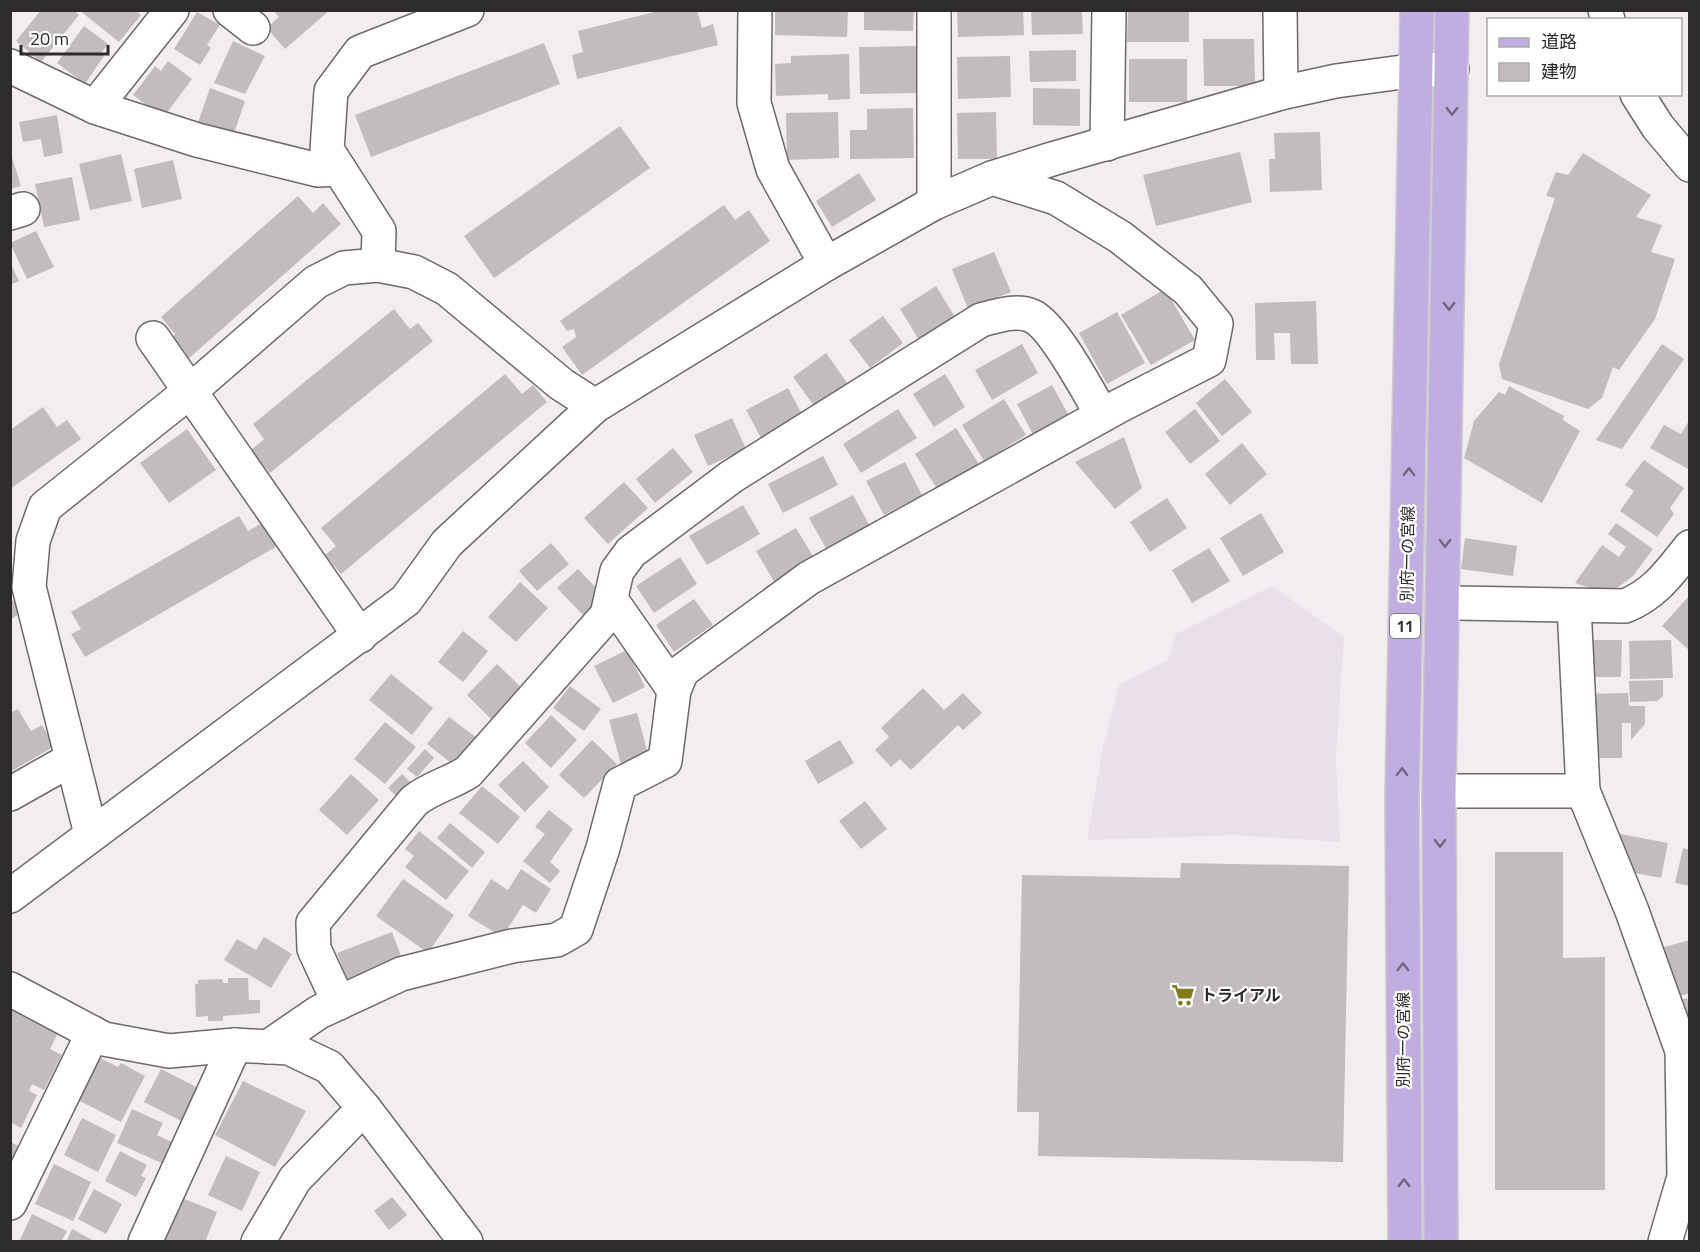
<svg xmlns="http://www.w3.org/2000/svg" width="1700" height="1252" font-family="'Titillium Web','Noto Sans JP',sans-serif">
  <rect width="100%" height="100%" fill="#f2edf1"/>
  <!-- built -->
  <path fill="#eae0e9" d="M1272 586 1344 637 1336 759 1340 842 1237 835 1087 840 1103 746 1119 685 1168 660 1176 634Z"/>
  <!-- building -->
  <g fill="#c2bcbe">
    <path d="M41 10H74L79 15 41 62 16 41Z"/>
    <path d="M79 10H135L141 15 119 42Z"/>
    <path d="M273 10H330L285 49 267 28 279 17Z"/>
    <path d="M662 10H697L702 28 713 24 718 45 577 79 572 55 583 52 578 31Z"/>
    <path d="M775 10H848L847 37 775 35Z"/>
    <path d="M864 10H914L913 31 864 30Z"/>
    <path d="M957 10H1023L1024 35 958 37Z"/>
    <path d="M1031 10H1082L1083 34 1032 35Z"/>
    <path d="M1128 10H1189V42H1127Z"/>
    <path d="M197 12 220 25 207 45 211 48 200 65 174 49Z"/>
    <path d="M84 26 108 44 101 53 104 56 85 84 57 63Z"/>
    <path d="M1203 39H1254L1255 86H1204Z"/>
    <path d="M233 41 265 56 245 94 214 83Z"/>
    <path d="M544 43 560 84 371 157 355 115Z"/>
    <path d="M919 46V93L860 94 859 47Z"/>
    <path d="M1076 50V81L1030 82 1029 51Z"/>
    <path d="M849 54 850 99 828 100V94L776 96 775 64 791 63V56Z"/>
    <path d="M1010 56 1011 97 958 99 957 57Z"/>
    <rect x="1129" y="59" width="58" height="43"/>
    <path d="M168 61 192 79 163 118 133 95 155 66 161 71Z"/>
    <path d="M210 88 245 101 231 142 195 131Z"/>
    <path d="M1033 88 1080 89V126L1033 125Z"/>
    <path d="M913 108 914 158 850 159V130H867V109Z"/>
    <path d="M838 112 839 158 787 160 786 113Z"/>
    <path d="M996 112 997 159H958L957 113Z"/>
    <path d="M57 115 63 153 44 157 41 139 23 142 19 122Z"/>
    <path d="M620 126 650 168 494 278 464 236Z"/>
    <path d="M1320 132 1322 190 1270 192 1269 159H1275L1274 133Z"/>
    <path d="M10 151 21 186 10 189Z"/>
    <path d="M1240 152 1252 202 1156 226 1143 175Z"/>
    <path d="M1583 153 1651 195 1636 217 1662 225 1651 252 1675 259 1655 319 1619 370 1613 367 1602 398 1588 409 1502 379 1499 364 1555 198 1546 196 1556 172 1568 175Z"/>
    <path d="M121 154 132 201 90 210 79 164Z"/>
    <path d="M173 160 182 199 142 208 134 169Z"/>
    <path d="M859 173 876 200 832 227 816 201Z"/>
    <path d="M72 177 80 220 44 227 35 184Z"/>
    <path d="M298 196 313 213 323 203 341 224 187 360 170 342 175 334 161 317Z"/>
    <path d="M724 205 735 220 749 210 770 241 582 375 562 347 576 337 574 329 567 331 560 321Z"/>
    <path d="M36 231 54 267 27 279 10 243Z"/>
    <path d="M994 252 1011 292 968 309 952 269Z"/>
    <path d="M10 262 19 281 10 285Z"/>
    <path d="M936 286 955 317 919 340 900 309Z"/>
    <path d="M1165 289 1195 340 1151 365 1121 315Z"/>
    <path d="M1316 301 1318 364H1291L1290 333H1274L1275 360H1256L1255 303Z"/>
    <path d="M394 309 410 329 418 323 433 341 270 473 251 450 264 439 253 424Z"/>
    <path d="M1117 312 1145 363 1107 384 1079 333Z"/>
    <path d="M883 316 903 343 870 368 849 340Z"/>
    <path d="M1022 344 1038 373 992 400 975 370Z"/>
    <path d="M1662 344 1684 359 1622 449 1596 440Z"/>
    <path d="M826 353 848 384 815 407 793 377Z"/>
    <path d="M505 374 522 394 533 385 547 402 341 574 325 555 336 546 321 528Z"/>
    <path d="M945 374 965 407 934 427 913 394Z"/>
    <path d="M1225 379 1252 412 1222 436 1196 403Z"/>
    <path d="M1052 385 1073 423 1037 442 1017 404Z"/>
    <path d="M1509 386 1564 416 1563 420 1580 431 1542 503 1464 458 1474 421 1499 392 1505 395Z"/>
    <path d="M788 388 803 416 761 438 746 410Z"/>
    <path d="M1004 399 1026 435 984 461 962 425Z"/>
    <path d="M43 407 57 427 67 420 81 439 10 489V430Z"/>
    <path d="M898 409 917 438 861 473 843 444Z"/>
    <path d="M1195 409 1220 441 1190 464 1165 432Z"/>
    <path d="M732 418 746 449 708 466 694 435Z"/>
    <path d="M1690 419V470L1650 448 1664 425 1681 434Z"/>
    <path d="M956 428 982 469 941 495 915 454Z"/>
    <path d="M187 429 216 470 169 503 140 463Z"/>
    <path d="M1124 437 1142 488 1115 509 1075 462Z"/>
    <path d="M1242 443 1267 474 1230 505 1205 474Z"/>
    <path d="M673 448 693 472 655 503 636 479Z"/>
    <path d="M823 456 838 485 783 513 768 484Z"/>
    <path d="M1644 460 1684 488 1670 508 1674 514 1657 537 1620 511 1634 491 1625 485Z"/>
    <path d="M905 462 922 495 884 515 866 481Z"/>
    <path d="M624 482 648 508 608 544 584 518Z"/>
    <path d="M853 495 871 528 828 552 809 518Z"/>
    <path d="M1167 498 1187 528 1150 552 1130 522Z"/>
    <path d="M743 505 760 534 707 565 689 536Z"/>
    <path d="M1261 513 1284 552 1243 576 1220 538Z"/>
    <path d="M239 516 248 531 266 521 279 545 85 657 71 634 81 629 71 612Z"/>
    <path d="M1616 523 1653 549 1633 576 1609 594 1575 583 1602 545 1619 557 1626 547 1608 534Z"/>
    <path d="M796 528 816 561 776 585 756 551Z"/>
    <path d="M1465 538 1517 546 1513 576 1461 569Z"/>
    <path d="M551 543 569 564 537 591 519 571Z"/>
    <path d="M1209 548 1230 581 1192 603 1172 570Z"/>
    <path d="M680 557 697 584 654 613 636 586Z"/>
    <path d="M578 569 603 595 583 615 557 588Z"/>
    <path d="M520 582 548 608 516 642 488 617Z"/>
    <path d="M1690 595V651L1662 626Z"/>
    <path d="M10 597 22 612 10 620Z"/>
    <path d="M694 599 713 625 674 652 656 625Z"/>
    <path d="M463 631 488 651 463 682 438 662Z"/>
    <path d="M1579 640H1622L1621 677H1579Z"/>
    <path d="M1671 640 1673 678 1630 679 1629 641Z"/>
    <path d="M627 650 645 687 613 703 594 666Z"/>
    <path d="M497 664 523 689 493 721 467 695Z"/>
    <path d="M391 674 433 708 412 735 369 700Z"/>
    <path d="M1663 680V696L1657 701 1630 702 1629 681Z"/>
    <path d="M570 686 601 709 584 731 553 708Z"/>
    <path d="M923 688 944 710 963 693 982 713 963 730 958 725 911 770 900 759 891 767 875 750 889 737 881 728Z"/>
    <path d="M1628 693 1629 706H1645V724L1631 740V723H1622V758H1580L1578 694Z"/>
    <path d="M18 709 31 731 42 725 55 746 10 772V713Z"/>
    <path d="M637 713 650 761 622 768 609 720Z"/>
    <path d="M551 715 577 740 551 768 525 743Z"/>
    <path d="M449 717 481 741 459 769 427 744Z"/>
    <path d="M385 722 416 747 385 784 354 759Z"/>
    <path d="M592 740 617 764 584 798 559 775Z"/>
    <path d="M840 740 854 763 818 784 805 761Z"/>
    <path d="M425 749 434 758 417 777 407 769Z"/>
    <path d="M523 761 549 787 525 812 498 785Z"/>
    <path d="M351 774 379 800 347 835 319 810Z"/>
    <path d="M402 774 414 786 400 800 388 788Z"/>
    <path d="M482 786 520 817 498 844 459 813Z"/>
    <path d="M865 801 887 829 861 849 839 821Z"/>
    <path d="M549 810 573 829 550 862 560 871 550 883 523 861 545 834 535 827Z"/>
    <path d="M450 823 485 852 472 868 437 838Z"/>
    <path d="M419 831 469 871 446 900 405 867 414 856 405 849Z"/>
    <path d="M1620 834 1668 843 1661 878 1613 869Z"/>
    <path d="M1683 848 1690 850V886L1675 883Z"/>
    <path d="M1495 852H1563V958L1605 957V1190H1495Z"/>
    <path d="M1181 863 1349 866 1343 1162 1038 1156 1039 1112H1017L1022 875 1180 878Z"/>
    <path d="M521 869 551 889 536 913 523 905 502 937 468 916 491 879 508 890Z"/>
    <path d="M403 879 454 915 428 953 376 916Z"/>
    <path d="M392 932 404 964 349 985 337 953Z"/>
    <path d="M264 937 292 954 271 988 224 960 237 939 256 950Z"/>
    <path d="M1690 940V993L1667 1000 1672 977 1664 947Z"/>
    <path d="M228 978H248L249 1000H260V1013L223 1016V1021H208V1016L196 1017 195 984H198V980L222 979 223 983H228Z"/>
    <path d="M1687 998 1690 1008V1024L1667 1004Z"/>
    <path d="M10 1007 59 1031 50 1049 62 1055 44 1090 32 1084 29 1091 37 1095 21 1128 10 1122Z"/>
    <path d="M100 1058 118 1067 121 1063 145 1076 121 1122 78 1100Z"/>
    <path d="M161 1069 204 1091 187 1124 144 1102Z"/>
    <path d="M243 1081 306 1111 275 1167 215 1135Z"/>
    <path d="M132 1109 163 1123 157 1135 178 1145 168 1166 117 1143Z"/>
    <path d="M82 1118 116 1135 98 1172 64 1155Z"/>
    <path d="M10 1142 21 1147 10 1168Z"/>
    <path d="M120 1151 147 1165 141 1176 146 1178 136 1197 105 1181Z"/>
    <path d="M226 1156 260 1172 242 1211 208 1195Z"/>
    <path d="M54 1164 91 1182 73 1221 35 1204Z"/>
    <path d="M94 1189 122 1204 106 1234 78 1219Z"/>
    <path d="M392 1197 407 1215 389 1230 374 1211Z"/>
    <path d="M182 1198 217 1212 205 1242H165Z"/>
    <path d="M32 1214 67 1231 61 1242H19Z"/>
    <path d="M72 1229 96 1242H66Z"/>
  </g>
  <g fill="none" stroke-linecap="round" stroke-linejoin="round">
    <!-- minor casing -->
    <g stroke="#6d696c" stroke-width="36">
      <g id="minor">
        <path d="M230 10 253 28"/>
        <path d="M755 10 754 103 773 169 826 264"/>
        <path d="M934 10V203"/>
        <path d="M1280 10 1281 93"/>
        <path d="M1605 10 1608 20"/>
        <path d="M10 66 95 107 197 140 318 170 339 169"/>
        <path d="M1637 94 1658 127 1690 165"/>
        <path d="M95 107 172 10"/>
        <path d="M1107 144 1109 10"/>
        <path d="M10 213 23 209"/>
        <path d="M378 265 379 231 327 150 331 91 360 52 467 10"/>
        <path d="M153 338 360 636"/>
        <path d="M1445 598 1457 603 1625 606C1655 594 1670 572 1690 547"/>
        <path d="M612 601 674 690"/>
        <path d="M1574 606 1583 791"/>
        <path d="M1439 791H1583L1632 911 1682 1051 1684 1177 1665 1242"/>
        <path d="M10 794 72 759"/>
        <path d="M91 834 29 587 33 541 45 507 189 392 316 282 344 268 378 265 414 272 447 289 561 384 595 406"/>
        <path d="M10 896 406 600 447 543 595 406 826 264 934 203 992 178 1052 159 1281 93 1336 81 1417 70 1452 69"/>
        <path d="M10 989 104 1039 169 1051 235 1045 289 1048 329 1067 364 1108 466 1242"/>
        <path d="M339 1003 314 949 313 923 414 801C432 787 449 784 468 772L607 615 617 571 631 552 731 477 981 320C997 316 1016 309 1032 316 1054 326 1089 393 1102 415"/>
        <path d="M268 1047 319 1012 401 974 512 946 557 940 576 929 603 848 620 784 665 761 674 690 682 671 809 578 1119 406 1209 360 1216 324 1188 290 1120 237 1056 198 992 178"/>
        <path d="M10 1203 93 1033"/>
        <path d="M145 1242 235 1045"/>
        <path d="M258 1242 295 1179 364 1108"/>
      </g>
    </g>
    <!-- major casing -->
    <g stroke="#cdcccd" stroke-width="36">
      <g id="major">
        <path d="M1405 1242 1402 799 1417 10"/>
        <path d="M1441 1242 1439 791 1452 10"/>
      </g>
    </g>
    <!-- minor -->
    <use href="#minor" stroke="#fff" stroke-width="33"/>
    <!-- major -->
    <use href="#major" stroke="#c1aee0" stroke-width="33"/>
  </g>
  <!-- one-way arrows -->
  <defs><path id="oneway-chevron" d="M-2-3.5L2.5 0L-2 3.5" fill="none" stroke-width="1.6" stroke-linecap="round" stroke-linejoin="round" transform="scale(1.5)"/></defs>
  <g stroke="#70667e">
    <use href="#oneway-chevron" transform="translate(1452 111) rotate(91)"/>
    <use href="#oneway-chevron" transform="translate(1449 306) rotate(91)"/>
    <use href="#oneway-chevron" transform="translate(1409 472) rotate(-89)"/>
    <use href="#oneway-chevron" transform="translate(1445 543) rotate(91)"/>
    <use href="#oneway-chevron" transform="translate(1402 772) rotate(-89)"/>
    <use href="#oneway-chevron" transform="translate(1440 843) rotate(90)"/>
    <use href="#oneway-chevron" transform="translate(1403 967) rotate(-90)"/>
    <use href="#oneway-chevron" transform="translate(1404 1183) rotate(-90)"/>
  </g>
  <!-- icons -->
  <defs>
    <g id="supermarket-bare" transform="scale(1.8)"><path d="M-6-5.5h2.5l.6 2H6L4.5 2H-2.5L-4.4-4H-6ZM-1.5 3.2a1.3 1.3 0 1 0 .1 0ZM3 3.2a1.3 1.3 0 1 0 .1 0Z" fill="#83791d" stroke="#fff" stroke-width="2.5" paint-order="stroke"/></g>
  </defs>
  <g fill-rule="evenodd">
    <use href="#supermarket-bare" x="1183" y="995"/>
  </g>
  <g text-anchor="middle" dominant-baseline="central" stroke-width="4.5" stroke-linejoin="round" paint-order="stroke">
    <!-- shield labels -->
    <rect fill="#fff" stroke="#6c6b6c" stroke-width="1.5" x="1390" y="614" width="30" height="24" rx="4.5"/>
    <g font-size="15" font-weight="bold" fill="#2d2b2d">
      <text x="1405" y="626">11</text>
    </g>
    <!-- street labels -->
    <g font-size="16" fill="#2d2b2d" stroke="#fff">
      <text transform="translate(1407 554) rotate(-89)">別府一の宮線</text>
      <text transform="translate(1403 1040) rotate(-90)">別府一の宮線</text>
    </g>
    <!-- poi labels -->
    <g font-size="16" font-weight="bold" fill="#2d2b2d" stroke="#fff" text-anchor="start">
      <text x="1201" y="995">トライアル</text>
    </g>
  </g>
  <!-- border -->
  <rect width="1700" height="1252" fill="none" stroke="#2d2b2d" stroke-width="24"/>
  <!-- legend -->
  <rect x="1487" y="18" width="195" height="78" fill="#ffffff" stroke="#abaaab" stroke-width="1.5"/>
  <rect x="1499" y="38" width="30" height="9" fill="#c1aee0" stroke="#abaaab" stroke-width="1.5"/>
  <text x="1541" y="48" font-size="18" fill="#2d2b2d">道路</text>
  <rect x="1499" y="63" width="30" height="18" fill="#c2bcbe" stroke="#abaaab" stroke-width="1.5"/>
  <text x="1541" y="78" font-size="18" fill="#2d2b2d">建物</text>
  <!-- scale -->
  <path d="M21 45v9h87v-9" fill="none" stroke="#2d2b2d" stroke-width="3"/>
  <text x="30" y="45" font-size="18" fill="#2d2b2d" stroke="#ffffff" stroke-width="4.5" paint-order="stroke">20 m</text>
</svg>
